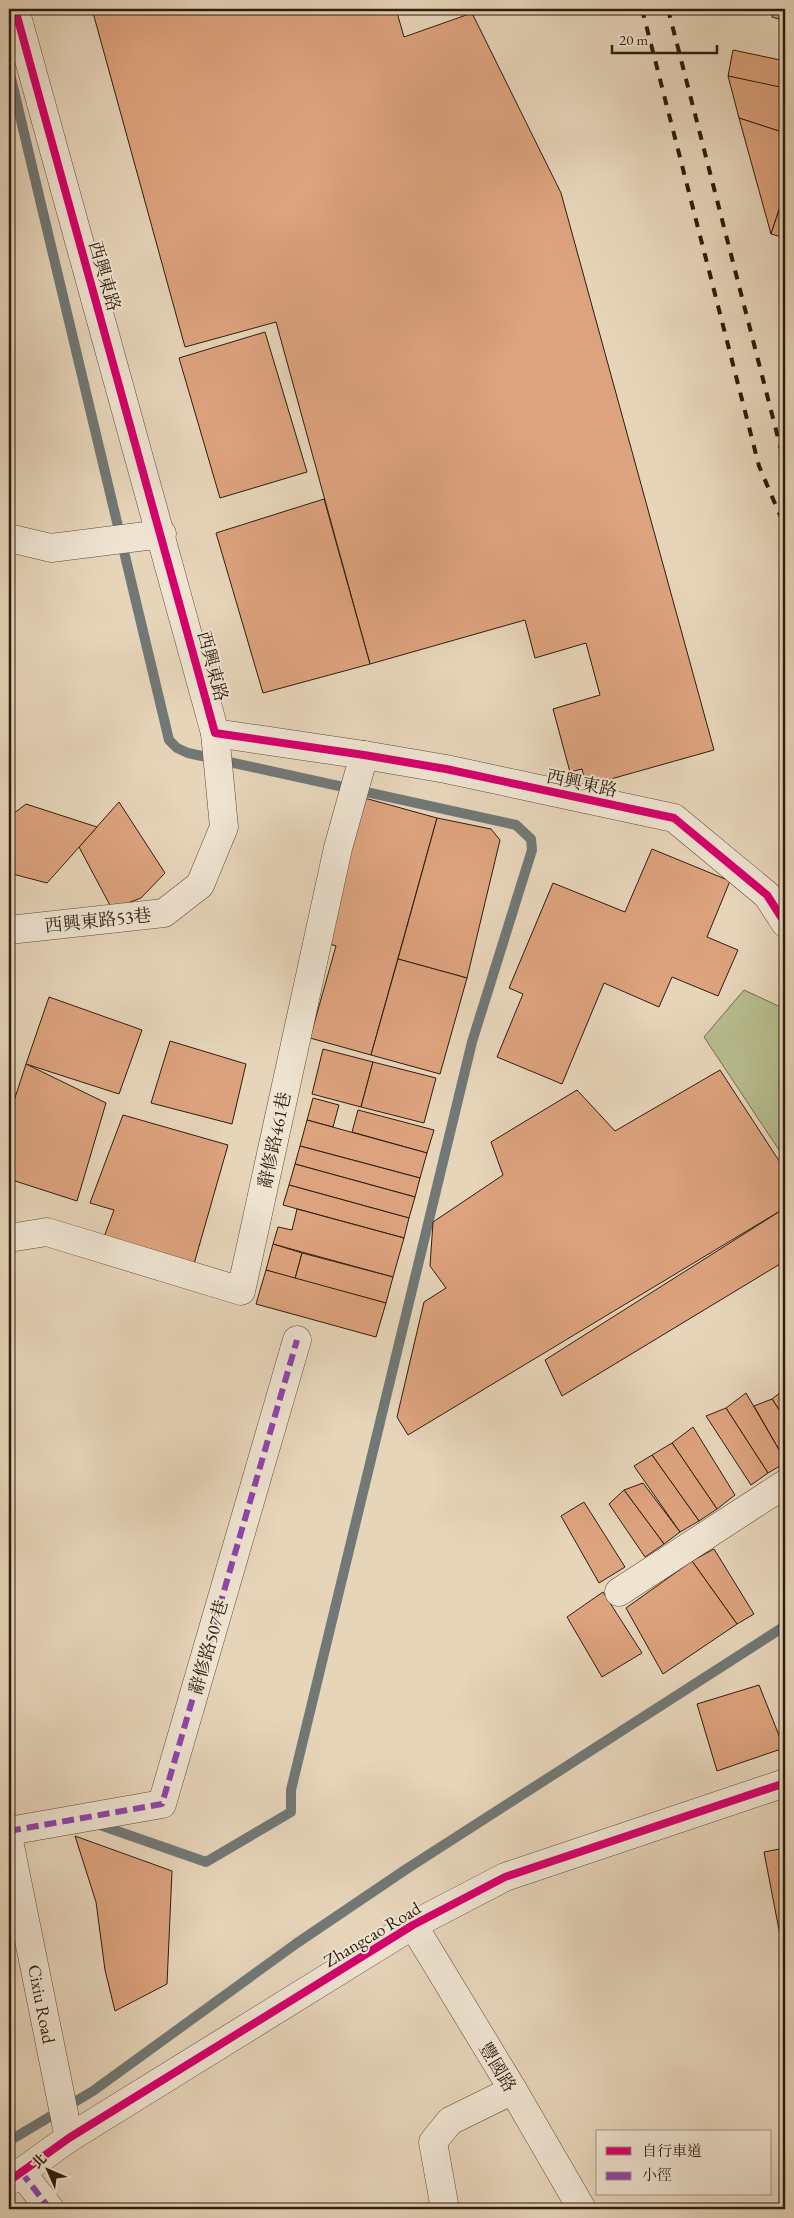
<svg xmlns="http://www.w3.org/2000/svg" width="794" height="2218" font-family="'EB Garamond','Noto Serif TC',serif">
  <rect width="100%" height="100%" fill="#e7d5ba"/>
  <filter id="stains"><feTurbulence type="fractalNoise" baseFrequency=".004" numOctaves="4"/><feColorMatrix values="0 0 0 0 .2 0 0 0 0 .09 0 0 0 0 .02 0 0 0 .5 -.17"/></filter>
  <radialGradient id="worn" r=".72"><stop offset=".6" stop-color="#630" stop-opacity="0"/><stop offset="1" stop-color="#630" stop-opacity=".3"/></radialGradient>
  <!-- green -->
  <path fill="#b7bd8f" stroke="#726d4e" d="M744 990 785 1009V1151L781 1153 704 1037Z"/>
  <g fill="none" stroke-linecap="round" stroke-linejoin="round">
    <!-- stream -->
    <g stroke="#717876" stroke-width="10">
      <path d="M9 70 169 740 177 748 188 753 516 825 531 839 532 850 472 1042 291 1790V1812L206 1862 97 1824"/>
      <path d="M9 2141 93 2091 297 1943 408 1868 785 1626"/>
    </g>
  </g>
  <!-- building -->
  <g fill="#dda37e" stroke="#2e1d0e">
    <path d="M92 9H396L404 37 472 13 561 193 714 750 586 786 582 769 570 772 553 709 600 695 586 643 535 658 525 620 370 664 276 322 185 347Z"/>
    <path d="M774 9H785V21L772 17Z"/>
    <path d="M733 50 785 61V89L728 76Z"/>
    <path d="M728 76 785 88V133L739 118Z"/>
    <path d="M739 118 785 133V191L771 234Z"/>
    <path d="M784 195 785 196V238L771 234Z"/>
    <path d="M265 332 307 472 220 498 179 358Z"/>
    <path d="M324 499 370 664 263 693 216 533Z"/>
    <path d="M361 797 437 818 371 1055 310 1038 336 946 321 941Z"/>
    <path d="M119 802 165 873 141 898 112 909 79 847Z"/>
    <path d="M26 804 97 827 47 883 9 873V817Z"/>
    <path d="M437 818 491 829 500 840 467 978 398 959Z"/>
    <path d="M652 849 730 881 707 937 738 950 718 996 672 977 659 1007 604 983 562 1084 497 1057 523 994 509 988 553 883 625 912Z"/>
    <path d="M398 959 467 978 440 1074 371 1055Z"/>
    <path d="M49 997 142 1030 119 1094 26 1064Z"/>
    <path d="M170 1041 246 1064 232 1124 151 1103Z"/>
    <path d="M323 1049 373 1062 361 1107 312 1094Z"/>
    <path d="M373 1062 436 1078 424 1123 361 1107Z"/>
    <path d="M26 1064 106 1103 77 1201 9 1179V1116Z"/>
    <path d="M720 1070 785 1170V1208L408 1435 397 1417 424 1302 446 1288 430 1266 433 1222 503 1175 491 1142 577 1090 615 1131Z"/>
    <path d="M313 1098 339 1105 333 1127 307 1120Z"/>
    <path d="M358 1110 434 1130 427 1153 352 1132Z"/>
    <path d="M123 1115 228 1145 194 1264 104 1237 114 1210 90 1203Z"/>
    <path d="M307 1120 427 1153 420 1178 300 1146Z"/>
    <path d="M300 1146 420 1178 415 1197 295 1164Z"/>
    <path d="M295 1164 415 1197 409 1218 289 1185Z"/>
    <path d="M289 1185 409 1218 404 1238 283 1205Z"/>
    <path d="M785 1208V1261L562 1396 545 1360Z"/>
    <path d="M297 1209 404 1238 393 1277 273 1244 278 1227 292 1230Z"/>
    <path d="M273 1244 302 1253 295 1279 266 1270Z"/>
    <path d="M302 1253 393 1277 386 1303 295 1279Z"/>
    <path d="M266 1270 386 1303 376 1337 256 1304Z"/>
    <path d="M785 1389V1419L772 1399Z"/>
    <path d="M746 1393 785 1460V1463L768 1473 726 1408Z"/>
    <path d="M772 1399 785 1419V1460L754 1406Z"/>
    <path d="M726 1408 768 1473 751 1485 706 1416Z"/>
    <path d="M693 1427 735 1495 717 1509 672 1443Z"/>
    <path d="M672 1443 717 1509 699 1521 652 1455Z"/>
    <path d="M652 1455 699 1521 680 1532 634 1466Z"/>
    <path d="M643 1483 680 1532 664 1544 624 1490Z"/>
    <path d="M624 1490 664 1544 645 1557 609 1504Z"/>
    <path d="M584 1502 625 1567 599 1583 561 1516Z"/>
    <path d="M714 1549 754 1614 737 1624 692 1561Z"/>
    <path d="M692 1561 737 1624 663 1674 626 1608Z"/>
    <path d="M603 1592 642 1653 602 1677 567 1617Z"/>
    <path d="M759 1685 784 1748 717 1771 697 1704Z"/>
    <path d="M75 1836 172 1871 167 1984 115 2011 105 1970 96 1902Z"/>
    <path d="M785 1848V1961L764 1852Z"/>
  </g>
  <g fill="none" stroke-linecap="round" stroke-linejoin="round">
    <!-- minor casing -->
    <g stroke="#5c4b39" stroke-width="29">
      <g id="minor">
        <path d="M15 9 215 733 364 755 446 769 674 818 767 895 785 923"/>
        <path d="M9 538 51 548 162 534"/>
        <path d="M9 930 164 913 200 885 224 827 215 733"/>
        <path d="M9 1238 47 1232 241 1291 338 848 364 755"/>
        <path d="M619 1592 785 1484"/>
        <path d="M9 1831 162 1804 297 1340"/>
        <path d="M9 1841 69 2138"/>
        <path d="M413 1925 513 2090 582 2209"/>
        <path d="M21 2172 50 2209"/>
        <path d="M9 2181 69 2138 413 1925 505 1877 785 1783"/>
        <path d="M445 2209 433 2142 450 2121 513 2090"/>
      </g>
    </g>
    <!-- minor -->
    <use href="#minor" stroke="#efe4d2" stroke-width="28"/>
    <!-- rail -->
    <g stroke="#2e1d0e" stroke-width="4" stroke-dasharray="9 9" stroke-linecap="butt">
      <path d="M642 9 759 466 785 527"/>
      <path d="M668 9 785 465"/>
    </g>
    <!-- quiet -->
    <g stroke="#8e44ad" stroke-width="6" stroke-dasharray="12 6" stroke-linecap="butt">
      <path d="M9 1831 162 1804 297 1340"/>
      <path d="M21 2172 50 2209"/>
    </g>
    <!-- cycleway casing -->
    <g stroke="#efe4d2" stroke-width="11">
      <g id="cycleway">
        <path d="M15 9 215 733 364 755 446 769 674 818 767 895 785 923"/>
        <path d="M9 2181 69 2138 413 1925 505 1877 785 1783"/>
      </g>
    </g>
    <!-- cycleway -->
    <use href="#cycleway" stroke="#d6006c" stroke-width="8"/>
  </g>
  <g text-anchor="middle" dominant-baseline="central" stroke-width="4" stroke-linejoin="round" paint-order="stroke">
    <!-- street labels -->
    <g font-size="18" fill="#2e1d0e" stroke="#efe4d2">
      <text transform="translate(105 276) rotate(74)">西興東路</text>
      <text transform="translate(213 666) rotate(75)">西興東路</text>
      <text transform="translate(582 783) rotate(12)">西興東路</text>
      <text transform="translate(98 920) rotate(-6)">西興東路53巷</text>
      <text transform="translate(274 1140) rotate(-78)">辭修路461巷</text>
      <text transform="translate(208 1647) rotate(-74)">辭修路507巷</text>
      <text transform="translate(372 1934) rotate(-31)">Zhangcao Road</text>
      <text transform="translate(42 2004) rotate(79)">Cixiu Road</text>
      <text transform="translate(498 2067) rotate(59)">豐國路</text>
    </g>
  </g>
  <!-- margin -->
  <rect width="794" height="2218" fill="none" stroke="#e7d5ba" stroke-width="30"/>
  <rect x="10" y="10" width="774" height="2198" fill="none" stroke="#2e1d0e" stroke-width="2.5"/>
  <rect x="15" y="15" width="764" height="2188" fill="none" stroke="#2e1d0e"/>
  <!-- legend -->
  <rect x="596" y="2130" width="175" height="65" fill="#efe4d2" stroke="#a29484"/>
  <rect x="606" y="2147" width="25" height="8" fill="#d6006c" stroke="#a29484"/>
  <text x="642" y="2156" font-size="15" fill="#2e1d0e">自行車道</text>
  <rect x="606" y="2172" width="25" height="8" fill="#8e44ad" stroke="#a29484"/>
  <text x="642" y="2180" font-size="15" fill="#2e1d0e">小徑</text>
  <!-- north arrow -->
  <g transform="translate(48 2170) rotate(315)" stroke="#efe4d2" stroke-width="4" paint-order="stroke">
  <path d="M0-4L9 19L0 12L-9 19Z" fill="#2e1d0e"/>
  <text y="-8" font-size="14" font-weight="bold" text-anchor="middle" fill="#2e1d0e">北</text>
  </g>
  <!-- scale -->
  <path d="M612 45v8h105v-8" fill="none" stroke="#2e1d0e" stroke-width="2.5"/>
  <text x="619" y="45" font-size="15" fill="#2e1d0e" stroke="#efe4d2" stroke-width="4" paint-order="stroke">20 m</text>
  <rect width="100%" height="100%" filter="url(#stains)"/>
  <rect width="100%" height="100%" fill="url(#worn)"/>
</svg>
